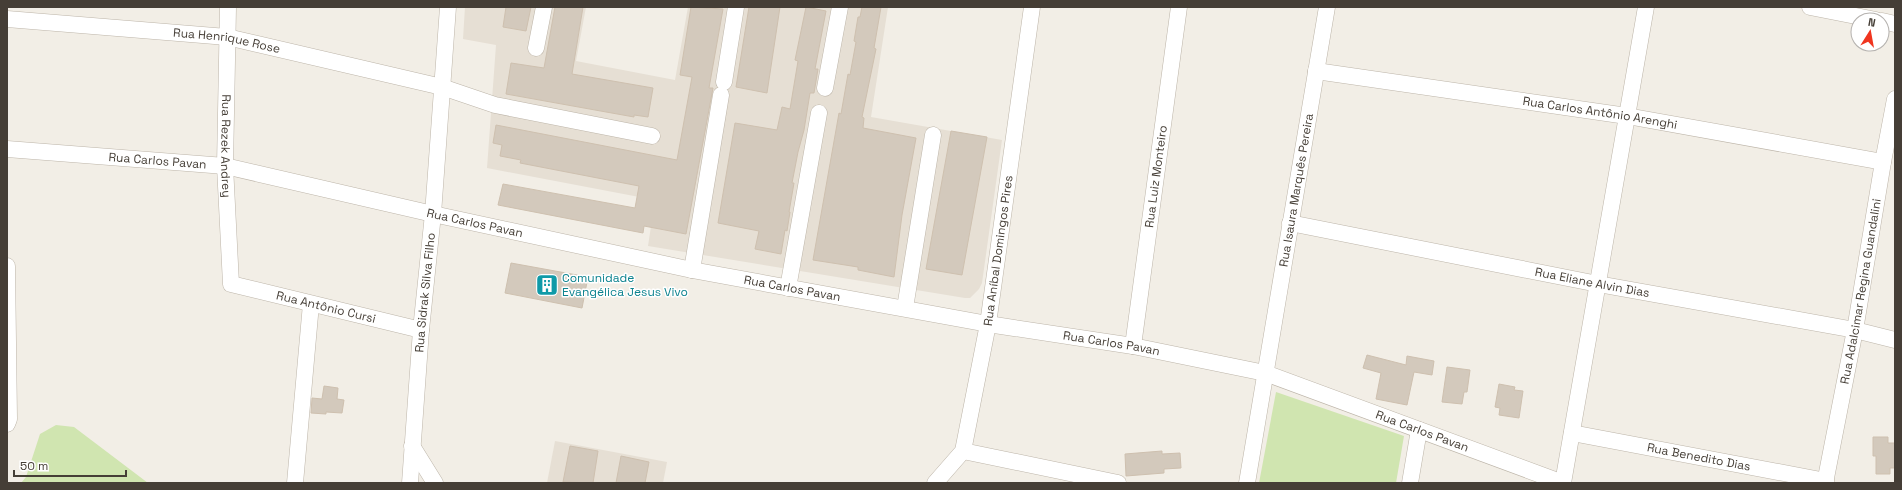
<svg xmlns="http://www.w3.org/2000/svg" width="1902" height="490" font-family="'Space Grotesk',sans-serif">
  <rect width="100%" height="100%" fill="#f2eee6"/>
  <!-- residential -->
  <g fill="#e6dfd4">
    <path d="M465 7H586L576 61 675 80 688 7H888L871 117 1002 140 982 283 979 289 970 298H965L648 246 655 200 487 168 496 45 463 39Z"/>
    <path d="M555 441 667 462 663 483H547Z"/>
  </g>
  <!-- green -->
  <g fill="#d0e5b0">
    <path d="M1276 392 1404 436 1396 483H1259Z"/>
    <path d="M56 425 74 427 148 483H21L26 477 40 434Z"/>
  </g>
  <!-- building -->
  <g fill="#d3c9bc" stroke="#cec0af">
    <path d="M506 7H531L526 31 503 27Z"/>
    <path d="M555 7H583L572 74 653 88 648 117 634 115V117L506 94 511 63 544 68Z"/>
    <path d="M691 7 723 9 709 88H713L686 234 644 226 643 233 498 205 503 184 635 208 639 186 520 163 521 160 500 156 502 145 493 143 496 125 677 160 692 77 680 75Z"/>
    <path d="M749 7H780L767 93 736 87Z"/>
    <path d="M806 7 826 11 815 69H818L814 93H810L804 130 798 152 792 183H794L789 212H790L787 231 785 230 781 254 755 249 759 231 718 223 735 123 777 130 782 107 790 109 798 61 795 60Z"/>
    <path d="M862 7H881L874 48 876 49 862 117 864 118 863 128 916 138 902 215 894 277 858 270V267L813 260 839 113 841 114 848 74 850 75 856 42 854 41 858 17H860Z"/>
    <path d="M951 131 987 137 962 275 926 269Z"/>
    <path d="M511 263 588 277 582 308 505 293Z"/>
    <path d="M1367 355 1406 365 1407 356 1434 361 1432 375 1414 372 1407 405 1376 399 1381 373 1363 368Z"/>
    <path d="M1447 367 1470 370 1467 392H1464L1462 404 1442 402Z"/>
    <path d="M1499 384 1515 387 1514 390 1523 391 1519 418 1499 415 1500 408 1495 407Z"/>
    <path d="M324 386 338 388 337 399 344 400 342 413 326 412V414L311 413 312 398 322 399Z"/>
    <path d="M1873 437H1888V443H1895V468H1890V474H1876V456H1873Z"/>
    <path d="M570 446 598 451 593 483 563 482Z"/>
    <path d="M1162 451V454L1180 453 1181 468 1164 469V473L1126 476 1125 454Z"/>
    <path d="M621 456 649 462 645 483H616Z"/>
  </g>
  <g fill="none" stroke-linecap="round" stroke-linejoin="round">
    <!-- street casing -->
    <g stroke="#bdb5a9" stroke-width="17">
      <g id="street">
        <path id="s1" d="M228 7 225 166 231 284 421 330"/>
        <path d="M1810 7 1876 20"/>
        <path id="s2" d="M7 19 227 37 442 87 495 105 652 136"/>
        <path d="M1882 21 1895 24"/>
        <path d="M536 48 544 7"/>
        <path id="s3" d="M1316 71 1627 116 1883 162"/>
        <path d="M724 82 736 7"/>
        <path d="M825 88 840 7"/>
        <path id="s4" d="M7 149 225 166 433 214 692 270 988 324 1133 346 1265 373 1563 483"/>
        <path id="s5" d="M1290 223 1598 284 1855 330 1895 340"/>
        <path d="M7 266 9 419 7 424"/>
        <path d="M692 270 721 95"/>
        <path d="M788 288 819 113"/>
        <path d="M905 308 933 135"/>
        <path id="s6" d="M1133 346 1179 7"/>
        <path id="s7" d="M1572 433 1826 481"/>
        <path d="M412 446 435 483"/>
        <path d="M963 451 1118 483"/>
        <path d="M295 483 311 304"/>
        <path id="s8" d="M410 483 421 330 433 214 448 7"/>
        <path id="s9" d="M935 483 963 451 988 324 1032 7"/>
        <path id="s10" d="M1247 483 1327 7"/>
        <path d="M1410 483 1419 430"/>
        <path d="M1563 483 1646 7"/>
        <path id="s11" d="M1825 483 1855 330 1883 162 1895 99"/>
      </g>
    </g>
    <!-- street -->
    <use href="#street" stroke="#fff" stroke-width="16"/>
  </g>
  <!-- icons -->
  <defs>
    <g id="building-square" transform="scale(1.15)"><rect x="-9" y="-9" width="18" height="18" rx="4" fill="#0f9aa8" stroke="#fff"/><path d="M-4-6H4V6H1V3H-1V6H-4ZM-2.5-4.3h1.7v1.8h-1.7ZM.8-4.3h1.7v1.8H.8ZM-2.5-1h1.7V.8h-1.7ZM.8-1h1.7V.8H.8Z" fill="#fff"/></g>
  </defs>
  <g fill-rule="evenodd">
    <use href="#building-square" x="547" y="285"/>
  </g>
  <g text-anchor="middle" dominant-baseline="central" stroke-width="3" stroke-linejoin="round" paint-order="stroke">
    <!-- street labels -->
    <g font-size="12" fill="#453e36" stroke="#fff">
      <text stroke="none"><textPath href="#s2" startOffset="221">Rua Henrique Rose</textPath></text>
      <text stroke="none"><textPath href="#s3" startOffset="287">Rua Carlos Antônio Arenghi</textPath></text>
      <text stroke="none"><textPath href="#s1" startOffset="139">Rua Rezek Andrey</textPath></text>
      <text stroke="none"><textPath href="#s4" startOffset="151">Rua Carlos Pavan</textPath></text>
      <text stroke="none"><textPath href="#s6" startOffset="171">Rua Luiz Monteiro</textPath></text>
      <text stroke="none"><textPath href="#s10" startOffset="297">Rua Isaura Marquês Pereira</textPath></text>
      <text stroke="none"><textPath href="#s4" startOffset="475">Rua Carlos Pavan</textPath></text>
      <text stroke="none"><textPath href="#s9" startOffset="246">Rua Aníbal Domingos Pires</textPath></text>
      <text stroke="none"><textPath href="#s5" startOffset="308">Rua Eliane Alvin Dias</textPath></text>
      <text stroke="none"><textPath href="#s4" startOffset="799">Rua Carlos Pavan</textPath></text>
      <text stroke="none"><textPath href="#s11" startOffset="195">Rua Adalcimar Regina Guandalini</textPath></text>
      <text stroke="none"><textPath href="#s8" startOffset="191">Rua Sidrak Silva Filho</textPath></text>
      <text stroke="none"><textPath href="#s1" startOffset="375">Rua Antônio Cursi</textPath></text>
      <text stroke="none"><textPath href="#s4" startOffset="1123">Rua Carlos Pavan</textPath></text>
      <text stroke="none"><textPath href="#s4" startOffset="1447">Rua Carlos Pavan</textPath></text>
      <text stroke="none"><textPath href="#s7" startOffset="129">Rua Benedito Dias</textPath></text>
    </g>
    <!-- culture labels -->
    <g font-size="12" fill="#0d838f" stroke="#fff" text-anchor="start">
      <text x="562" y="278">Comunidade<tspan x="562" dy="14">Evangélica Jesus Vivo</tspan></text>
    </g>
  </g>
  <!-- border -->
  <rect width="1902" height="490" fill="none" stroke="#453e36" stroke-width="16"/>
  <!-- north arrow -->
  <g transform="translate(1870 32) rotate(11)"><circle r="19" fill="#ffffff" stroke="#b5b2af"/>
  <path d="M0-3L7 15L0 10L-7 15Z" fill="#f0351f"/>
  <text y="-6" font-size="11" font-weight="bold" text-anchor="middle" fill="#453e36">N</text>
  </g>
  <!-- scale -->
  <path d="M14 470v6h112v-6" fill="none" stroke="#453e36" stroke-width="2"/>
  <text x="20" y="470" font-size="12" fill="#453e36" stroke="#ffffff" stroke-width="3" paint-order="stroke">50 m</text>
</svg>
